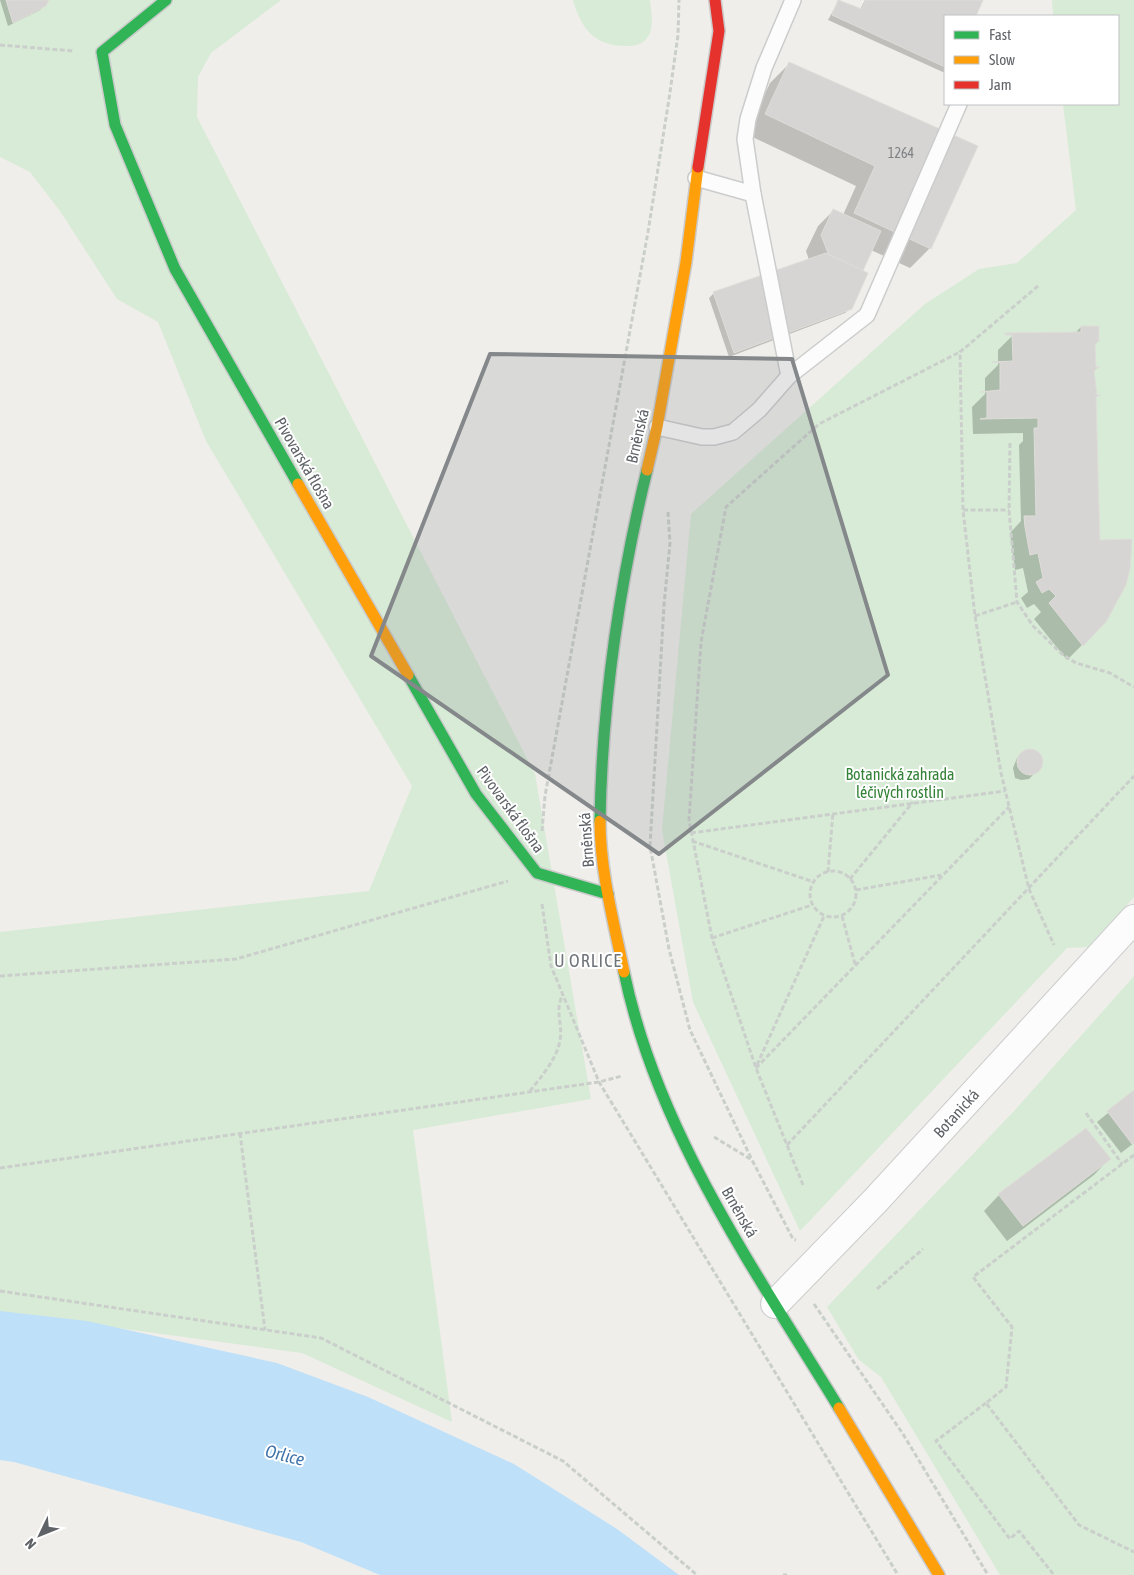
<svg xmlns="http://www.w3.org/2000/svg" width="1134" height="1575" font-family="'Asap Condensed',sans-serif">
  <rect width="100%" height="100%" fill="#efeeea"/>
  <!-- green -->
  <g fill="#d8ebd6">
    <path d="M0 0H281L211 53 198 77 197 117 535 774 591 1099 413 1130 452 1422 302 1353 0 1312V932L369 891 412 786 206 441 158 322 117 299 60 211 30 172 0 157Z"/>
    <path d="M573 0H650C651 12 655 28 647 38 642 45 634 46 626 46 595 46 581 29 573 0Z"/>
    <path d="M1052 0H1134V897L1088 947 1067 948 800 1231 693 1002 662 830 691 514 925 304 979 269 1017 263 1076 210 1063 104H1118V16H1053Z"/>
    <path d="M1134 976V1575H1000L881 1377 859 1360 827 1307 1015 1110Z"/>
  </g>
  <!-- water -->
  <path fill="#bfe0f9" d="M0 1311 87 1321 277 1363 368 1397 514 1464 617 1529 679 1575H380L301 1542 14 1462 0 1460Z"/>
  <!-- shadow -->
  <g fill="#0003">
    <path d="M0 0H48L40 10 8 26Z"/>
    <path d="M839 0 860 10 865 0H982L974 16H945V73L828 20Z"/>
    <path d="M790 63 976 146 930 248 910 268 871 250 859 276 851 308 845 313 729 357 709 298 714 293 809 260 806 251 818 226 833 211 843 215 856 186 746 134 770 83Z"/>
    <path d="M1081 327 1098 341 1094 346 1082 645 1067 660 1034 619 1041 612 1034 604 1027 608 1021 598 1028 592 1023 568 1015 570 1010 533 1021 521 1019 445 1023 441V433L973 434 972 407 985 394V378L998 365V350L1013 335 1075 333Z"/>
    <path d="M1033 750 1041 755 1042 766 1029 779 1021 780 1015 778 1013 768 1017 758 1023 753Z"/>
    <path d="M1134 1092V1143L1121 1153 1097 1122Z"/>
    <path d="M1086 1130 1109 1159 1094 1175 1007 1241 984 1211 999 1195Z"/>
  </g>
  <!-- building -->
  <g fill="#d6d5d3" stroke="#deddd9">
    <path d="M6 0H49L46 6 13 23Z"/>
    <path d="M838 0 862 9 866 0H983L976 16H945V67L832 15Z"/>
    <path d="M789 62 978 146 931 249 854 213 875 166 765 114Z"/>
    <path d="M833 209 881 231 861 275 844 268 835 271 821 235Z"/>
    <path d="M826 253 868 273 852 309 734 353 713 292Z"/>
    <path d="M1081 326H1099V342H1095L1096 367 1100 366 1094 371 1097 395H1101L1096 397 1100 540 1132 539 1130 569 1126 585 1106 622 1083 646 1049 603 1056 596 1049 589 1042 593 1036 582 1043 578 1038 553 1030 555 1025 527 1024 516H1036L1034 428H1038V418L980 419 987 418V392H980L1000 390V363L992 362 1013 361 1012 335H1005V333L1081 332Z"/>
    <circle cx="1030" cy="762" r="13"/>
    <path d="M1134 1090V1142L1132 1144 1107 1111Z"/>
    <path d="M1086 1128 1111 1159 1023 1226 998 1194Z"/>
  </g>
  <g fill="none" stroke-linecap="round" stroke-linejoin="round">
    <!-- lane casing -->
    <g stroke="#cbcccc" stroke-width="18">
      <g id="lane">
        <path d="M696 178 753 194"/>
        <path d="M789 376 753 194 745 139 748 119 764 68 793 0"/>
        <path d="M657 427 702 437H714L733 432 759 410 789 376 867 315 959 104"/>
      </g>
    </g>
    <!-- street casing -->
    <g stroke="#cbcccc" stroke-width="30">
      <path id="street" d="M775 1304 876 1200 1134 919"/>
    </g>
    <!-- fast casing -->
    <g stroke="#cacacb" stroke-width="14">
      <g id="fast">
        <path d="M166 0 102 52 115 125 175 269 298 484"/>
        <path d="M408 675 476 794 537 873 608 894"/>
        <path d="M600 821C602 702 619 586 647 470"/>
        <path d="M624 972C657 1132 755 1270 839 1408"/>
      </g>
    </g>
    <!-- slow casing -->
    <g stroke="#cacacb" stroke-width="14">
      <g id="slow">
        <path d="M647 470 657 427 686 262 698 167"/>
        <path d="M298 484 408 675"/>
        <path d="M600 821C600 871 614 923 624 972"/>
        <path d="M839 1408 939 1575"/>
      </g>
    </g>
    <!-- jam casing -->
    <g stroke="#cacacb" stroke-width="14">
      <path id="jam" d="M698 167 719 31 715 0"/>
    </g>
    <!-- path -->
    <g stroke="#cacfcc" stroke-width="3" stroke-dasharray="5 2.5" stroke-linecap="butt">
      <path d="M0 45 74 51"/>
      <path d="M1038 286 960 352 963 510 975 616 1001 773 1029 889 1054 945"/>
      <path d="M1010 443 1009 510 1017 602 1033 626 1063 655 1076 663 1110 673 1134 687"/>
      <path d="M963 510H1009"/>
      <path d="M668 512 670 543 664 605 650 846 669 949 690 1030 752 1160"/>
      <path d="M975 616 1017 602"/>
      <path d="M542 831 545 796 648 232 669 99 678 35 679 0"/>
      <path d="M691 833 1005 791"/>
      <path d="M692 841 814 882"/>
      <circle cx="833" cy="894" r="23"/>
      <path d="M828 872 833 813"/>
      <path d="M850 879 913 802"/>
      <path d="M856 890 941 875"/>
      <path d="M542 904 551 966 599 1082 898 1575"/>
      <path d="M842 916 855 964"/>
      <path d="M712 938 812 905"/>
      <path d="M0 976 236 959 508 881"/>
      <path d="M757 1065 824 916"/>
      <path d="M756 1068 1009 807"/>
      <path d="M530 1091C541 1077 557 1059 560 1040 563 1022 554 1012 563 994"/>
      <path d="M1086 1113 1122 1164"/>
      <path d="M240 1133 265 1330"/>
      <path d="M714 1137 752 1160 793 1239 796 1240"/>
      <path d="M787 1145 1134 776"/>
      <path d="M1134 1155 973 1277 1012 1327 1006 1387 986 1403 1079 1525 1134 1552"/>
      <path d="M0 1168 599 1082 622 1076"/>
      <path d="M803 1185 756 1068 712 938 689 820 701 642 726 507 819 424 960 352"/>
      <path d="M877 1289 923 1249"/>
      <path d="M0 1291 321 1338 563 1461 697 1575"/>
      <path d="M814 1304 903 1434 988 1575"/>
      <path d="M986 1403 936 1441 1010 1539 1019 1531 1054 1575"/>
      <path d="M783 1575H787"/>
    </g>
    <!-- lane -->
    <use href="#lane" stroke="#fdfcfc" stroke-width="15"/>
    <!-- street -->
    <use href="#street" stroke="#fdfcfc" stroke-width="28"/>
    <!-- fast -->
    <use href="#fast" stroke="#30b455" stroke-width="11"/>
    <!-- slow -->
    <use href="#slow" stroke="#ff9f0a" stroke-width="11"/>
    <!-- jam -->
    <use href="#jam" stroke="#e5322d" stroke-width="11"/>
  </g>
  <!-- marked area -->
  <path fill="#84888a" fill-opacity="0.2" stroke="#84888a" stroke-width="4" stroke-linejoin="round" d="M490 354 792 359 888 675 659 854 371 656Z"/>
  <g text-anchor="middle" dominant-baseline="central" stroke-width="4" stroke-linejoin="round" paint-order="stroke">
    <!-- number labels -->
    <g font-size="14" fill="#7e8184">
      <text x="901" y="153">1264</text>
    </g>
    <!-- street labels -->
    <g font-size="16" fill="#5f6368" stroke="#fff">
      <text transform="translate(637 436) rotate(-77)">Brněnská</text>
      <text transform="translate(305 463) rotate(60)">Pivovarská flošna</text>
      <text transform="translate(511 809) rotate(54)">Pivovarská flošna</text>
      <text transform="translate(586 840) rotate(-94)">Brněnská</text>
      <text transform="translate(956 1113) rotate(-48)">Botanická</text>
      <text transform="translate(740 1212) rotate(60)">Brněnská</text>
    </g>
    <!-- park labels -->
    <g font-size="16" fill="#348238" stroke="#fff">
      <text x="900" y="774">Botanická zahrada<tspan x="900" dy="18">léčivých rostlin</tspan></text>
    </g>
    <!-- neighbourhood labels -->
    <g font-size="18" letter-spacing="1" fill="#70757a" stroke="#fff">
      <text x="588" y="960">U ORLICE</text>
    </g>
    <!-- water labels -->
    <g font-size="18" font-style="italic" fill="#4174aa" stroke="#fff">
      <text transform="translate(285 1455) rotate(14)">Orlice</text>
    </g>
  </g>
  <!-- legend -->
  <rect x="944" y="15" width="175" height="90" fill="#ffffff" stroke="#bfc1c3"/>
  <rect x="954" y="31" width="25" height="8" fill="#30b455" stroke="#bfc1c3"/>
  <text x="989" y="40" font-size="15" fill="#5f6368">Fast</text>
  <rect x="954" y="56" width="25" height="8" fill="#ff9f0a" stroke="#bfc1c3"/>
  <text x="989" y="65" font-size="15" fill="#5f6368">Slow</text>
  <rect x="954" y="81" width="25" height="8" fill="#e5322d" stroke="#bfc1c3"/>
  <text x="989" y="90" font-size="15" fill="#5f6368">Jam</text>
  <!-- north arrow -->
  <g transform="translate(40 1535) rotate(227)" stroke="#ffffff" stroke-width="4" paint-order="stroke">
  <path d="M0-4L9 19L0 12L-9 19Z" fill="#5f6368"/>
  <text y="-8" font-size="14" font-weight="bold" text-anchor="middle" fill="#5f6368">N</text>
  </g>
</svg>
